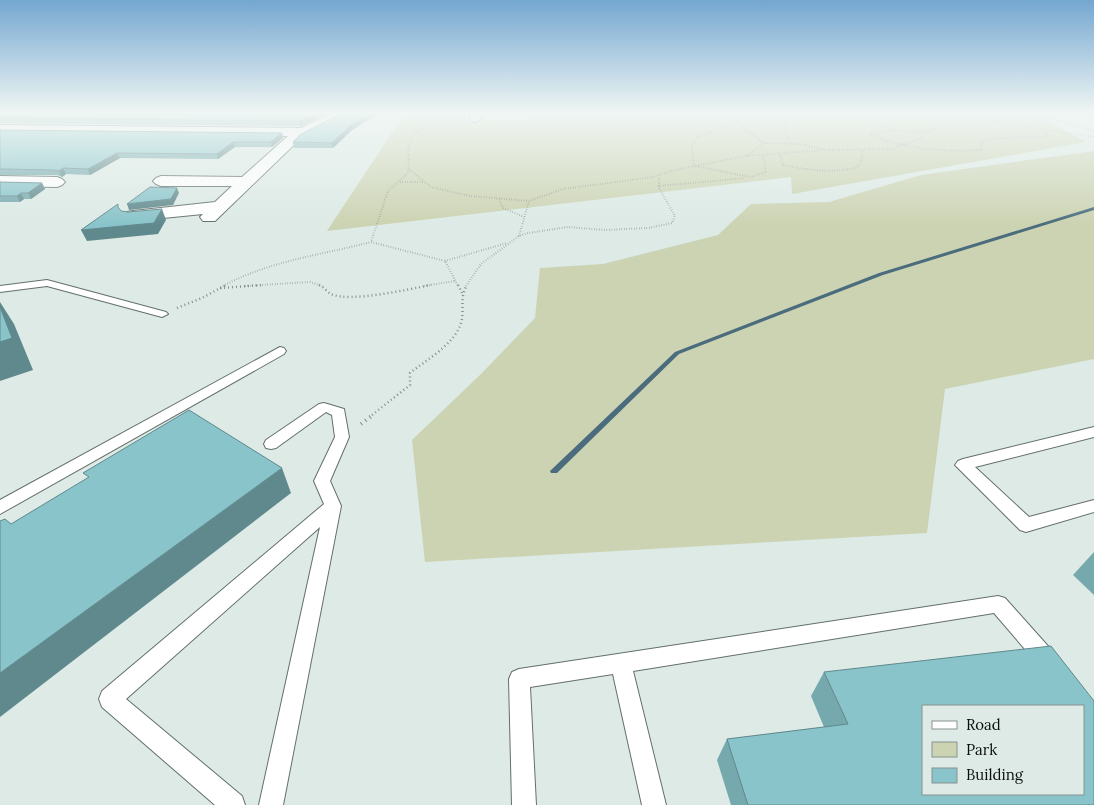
<svg xmlns="http://www.w3.org/2000/svg" width="1094" height="805" font-family="Lora,serif">
  <rect width="100%" height="100%" fill="#ddeae6"/>
  <!-- green -->
  <g fill="#ccd3b2">
    <path d="M532 113H1033L1086 142 792 194 791 177 327 231 401 119 532 120Z"/>
    <path d="M1094 151V359L945 389 927 533 425 562 412 440 481 374 535 318 540 268 603 264 718 235 751 204 829 202 921 175Z"/>
  </g>
  <g fill="none" stroke-linecap="round" stroke-linejoin="round">
    <!-- stream -->
    <path fill="#4b6c7c" fill-rule="evenodd" d="M1094 207V210L883 275 679 354 557 473H551L550 471 675 352 879 273Z"/>
    <!-- lane casing -->
    <g stroke="#636f6b" stroke-width="2">
      <g id="lane">
        <path d="M47 280 166 312 168 314 162 317 47 286 0 292V286Z"/>
        <path d="M280 347 284 348 286 351 284 354 0 514V500Z"/>
        <path d="M324 403 344 409 349 437 330 481 341 506 283 805H259L320 527 126 699 242 796 245 805H215L102 707 99 699 102 691 324 504 314 481 335 437 332 415 326 412 276 448 271 449 266 448 264 444 266 440 319 404Z"/>
        <path d="M1094 427V437L975 467 1029 517 1094 500V512L1026 532 1020 530 955 465 958 461 963 459Z"/>
        <path d="M998 596 1005 598 1055 654 1058 661 1055 668 1048 671 1041 668 994 613 633 671 666 805H642L613 674 530 687 536 805H512L509 679 512 672 519 669Z"/>
      </g>
    </g>
    <!-- street casing -->
    <g stroke="#636f6b" stroke-width="2">
      <g id="street">
        <path d="M332 113H347L300 139 215 221H203L200 217 203 214 133 221 127 220 124 216 127 212 133 211 215 202 232 186H161L156 184 153 181 156 178 161 176 242 177 288 136 0 133V125L301 128Z"/>
        <path d="M471 113H483L482 118 476 122 472 121 470 118Z"/>
        <path d="M0 176 57 177 62 179 65 182 62 185 57 187 0 186Z"/>
      </g>
    </g>
    <!-- path-far2 -->
    <g stroke="#86908d" stroke-width="2" stroke-dasharray="0.5 2" stroke-linecap="butt">
      <path d="M740 113 737 123 697 137 692 146 694 166 751 177 766 172 763 155"/>
      <path d="M777 113 781 115 789 142"/>
      <path d="M845 113 896 130 922 133"/>
      <path d="M931 113 969 119"/>
      <path d="M1033 113 1094 131"/>
      <path d="M996 115 1002 117V119L996 122"/>
      <path d="M977 119 1094 137"/>
      <path d="M458 120C441 122 413 125 409 146 407 155 410 164 408 173L388 191 371 242 445 261 458 286"/>
      <path d="M737 123 764 143"/>
      <path d="M896 130 870 135C906 149 942 152 981 150V142C1003 135 1025 139 1047 136V131"/>
      <path d="M780 155 783 165C808 170 833 174 858 167L863 155 861 150"/>
      <path d="M746 156 764 143 801 144 822 149"/>
      <path d="M409 169 431 187 470 196 529 201"/>
      <path d="M400 182H424"/>
      <path d="M658 186 745 178"/>
      <path d="M499 199 503 208 524 217"/>
      <path d="M519 236 529 201 563 189 653 177 670 171 745 156 826 150 892 149 920 139 922 133 984 115 1001 113"/>
      <path d="M445 261 507 243"/>
      <path d="M223 286C269 261 321 255 371 242"/>
      <path d="M245 286 310 282 322 286"/>
      <path d="M424 286 455 281"/>
      <path d="M466 286 481 264 519 236 528 233 568 227 604 230 648 228 672 223 675 216 659 188V177"/>
    </g>
    <!-- path-far1 -->
    <g stroke="#86908d" stroke-width="2.5" stroke-dasharray="1 3" stroke-linecap="butt">
      <path d="M319 285C324 287 327 292 331 294 350 303 409 289 431 285"/>
      <path d="M458 285 462 293"/>
      <path d="M220 288 264 285"/>
      <path d="M177 308 202 298 226 285"/>
      <path d="M372 415 410 385V373C426 360 454 345 461 323 465 310 459 298 467 285"/>
    </g>
    <!-- path -->
    <path stroke="#86908d" stroke-width="4" stroke-dasharray="1 4.5" stroke-linecap="butt" d="M361 424 374 414"/>
    <!-- lane -->
    <use href="#lane" fill="#fff" fill-rule="evenodd"/>
    <!-- street -->
    <use href="#street" fill="#fff" fill-rule="evenodd"/>
  </g>
  <!-- wall -->
  <g fill="#76a9ae">
    <path d="M0 113H328L301 126 0 123Z"/>
    <path d="M342 113H378L376 115 352 130 333 148H294L293 142Z"/>
    <path d="M0 130 282 133 283 138 272 147H235L218 159 120 158 90 175 66 174 62 177 57 175H0Z"/>
    <path d="M0 182 42 183 45 189 31 199H24L20 202H0Z"/>
    <path d="M1094 552V595L1073 575Z"/>
    <path d="M824 672 1094 805H731L717 760 727 739 824 727 811 696Z"/>
  </g>
  <!-- shaded-wall -->
  <g fill="#60898d">
    <path d="M318 113H328L301 126 299 121Z"/>
    <path d="M371 113H378L376 115 352 130 333 148 332 143 351 125Z"/>
    <path d="M282 133 283 138 272 147 271 142Z"/>
    <path d="M233 142 235 147 218 159 217 154Z"/>
    <path d="M117 153 120 158 90 175 88 169Z"/>
    <path d="M63 168 66 174 62 177 59 171Z"/>
    <path d="M42 183 45 189 31 199 28 193Z"/>
    <path d="M177 188 179 193 173 205 129 210 127 204Z"/>
    <path d="M21 193 24 199 20 202 17 196Z"/>
    <path d="M162 209 166 220 158 234 87 241 81 230Z"/>
    <path d="M0 302 14 324 33 370 0 381Z"/>
    <path d="M282 468 291 493 0 717V673Z"/>
  </g>
  <!-- building -->
  <g fill="#89c4ca" stroke="#60898d" fill-rule="evenodd">
    <path d="M0 113H318L299 121 0 118Z"/>
    <path d="M342 113H371L351 125 332 143 293 142 300 135Z"/>
    <path d="M0 130 282 133 271 142H233L217 154 117 153 88 169 63 168 59 171 54 170 0 169Z"/>
    <path d="M0 182 42 183 28 193H21L17 196H0Z"/>
    <path d="M150 187 177 188 171 199 127 204Z"/>
    <path d="M118 204V207L121 211 128 212 162 209 154 223 81 230Z"/>
    <path d="M0 307 12 338 0 342Z"/>
    <path d="M189 410 282 468 0 673V521L5 519 11 524 89 477 83 473Z"/>
    <path d="M1051 646 1094 701V805H748L727 739 848 724 824 672ZM923 706H1083V794H923Z"/>
  </g>
  <!-- sky -->
  <linearGradient id="sky" x2="0" y2="1"><stop stop-color="#74a7d0"/><stop offset="0.5" stop-color="#f0f6f4"/><stop offset="1" stop-color="#f0f6f4" stop-opacity="0"/></linearGradient>
  <rect width="1094" height="225" fill="url(#sky)"/>
  <!-- legend -->
  <rect x="922" y="705" width="162" height="90" fill="#ddeae6" stroke="#89928f"/>
  <rect x="932" y="721" width="25" height="8" fill="#ffffff" stroke="#89928f"/>
  <text x="966" y="730" font-size="15" fill="#0a0e0d">Road</text>
  <rect x="932" y="742" width="25" height="15" fill="#ccd3b2" stroke="#89928f"/>
  <text x="966" y="755" font-size="15" fill="#0a0e0d">Park</text>
  <rect x="932" y="768" width="25" height="15" fill="#89c4ca" stroke="#89928f"/>
  <text x="966" y="780" font-size="15" fill="#0a0e0d">Building</text>
</svg>
